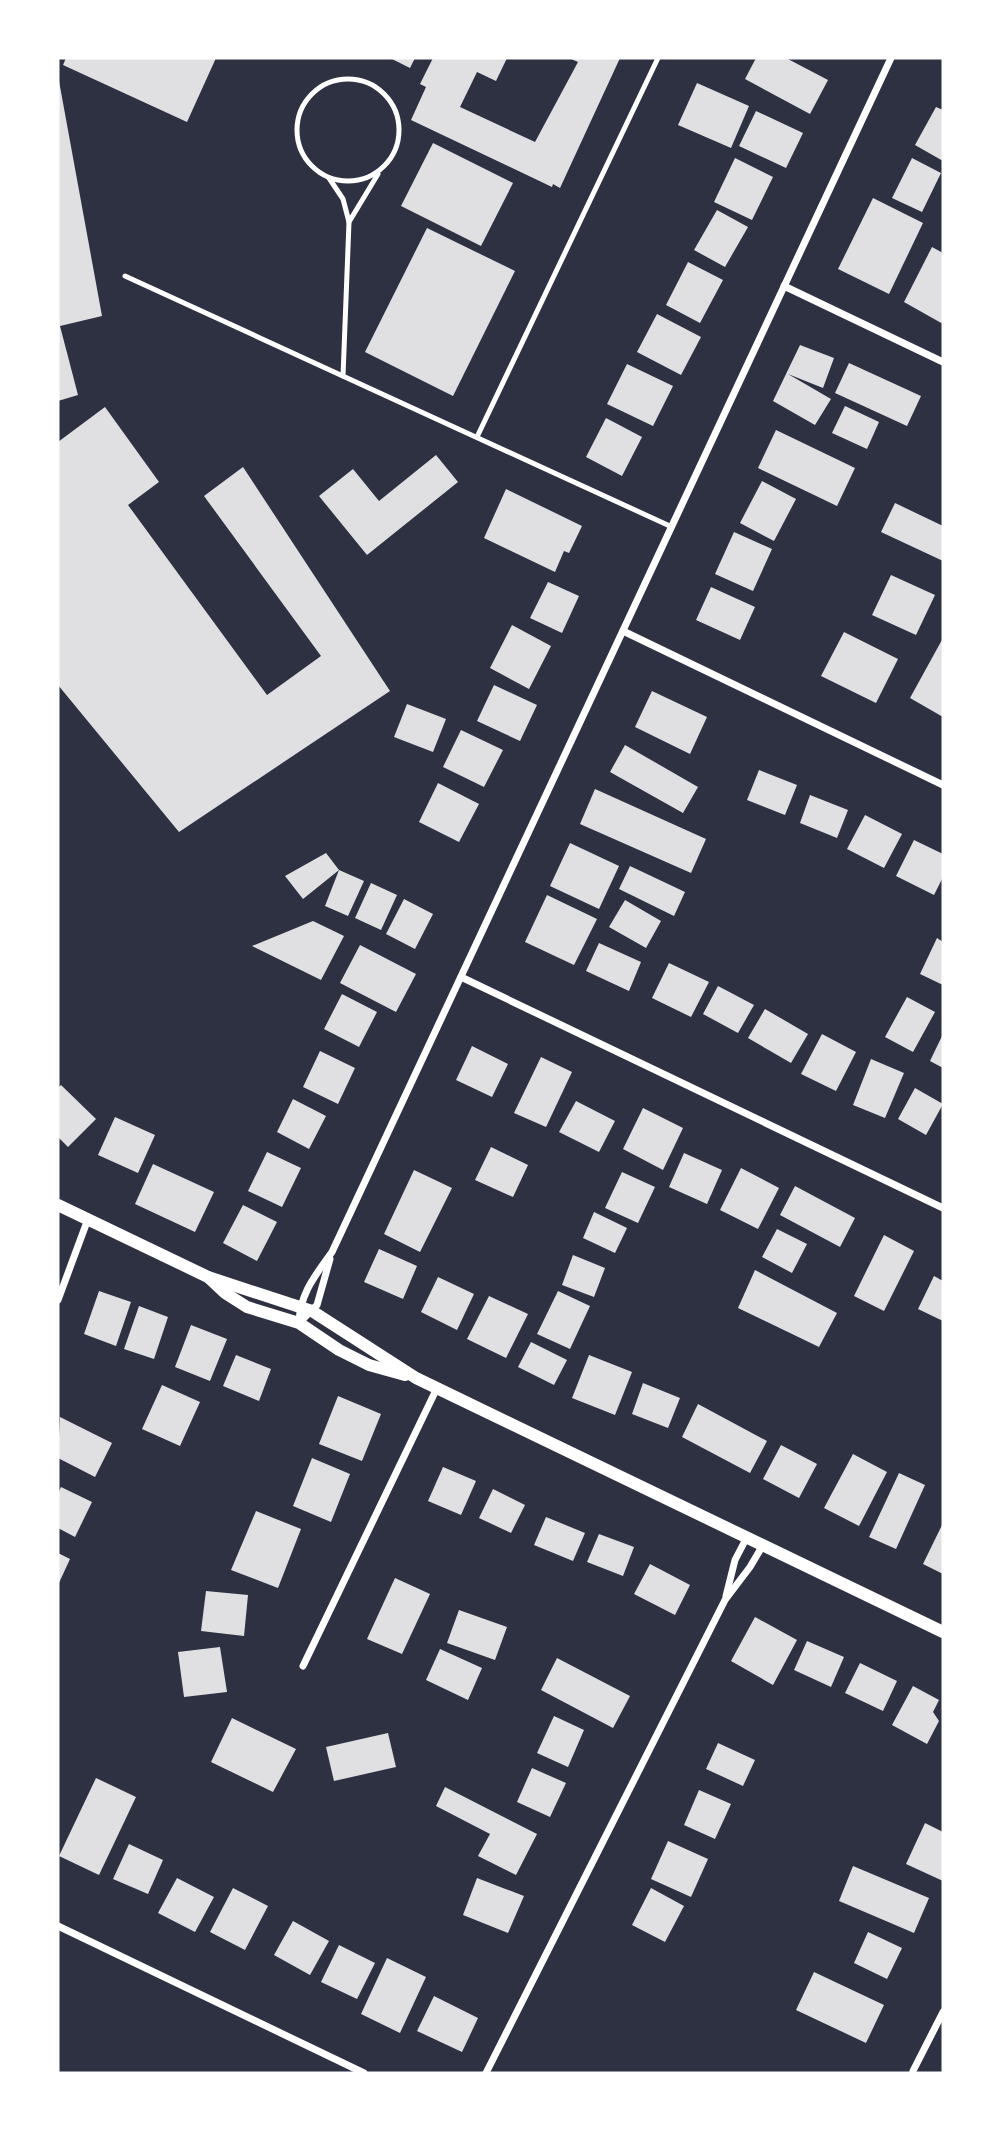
<svg xmlns="http://www.w3.org/2000/svg" width="1001" height="2131" font-family="Helvetica,sans-serif">
  <rect width="100%" height="100%" fill="#2d3142"/>
  <!-- building -->
  <g fill="#e0e0e3">
    <path d="M66 58H216L187 122 63 65Z"/>
    <path d="M390 58H415L410 68Z"/>
    <path d="M433 58H507L496 81 477 72 460 107 535 142 578 62 569 58H620L560 188 553 184 552 187 411 120 426 87 420 84Z"/>
    <path d="M756 58H786L828 80 810 114 745 79Z"/>
    <path d="M59 81 102 316 60 326 78 395 58 401Z"/>
    <path d="M697 83 749 106 731 148 678 125Z"/>
    <path d="M936 107 943 110V161L915 145Z"/>
    <path d="M756 111 803 133 786 168 739 146Z"/>
    <path d="M433 143 513 183 481 246 401 206Z"/>
    <path d="M735 158 773 177 752 220 714 202Z"/>
    <path d="M912 158 941 173 922 212 892 198Z"/>
    <path d="M873 198 923 223 889 294 838 269Z"/>
    <path d="M717 210 748 227 725 267 694 250Z"/>
    <path d="M427 228 515 271 453 396 365 352Z"/>
    <path d="M932 247 943 253V324L904 302Z"/>
    <path d="M688 262 723 280 700 323 666 305Z"/>
    <path d="M657 314 701 337 681 375 637 352Z"/>
    <path d="M800 345 834 358 823 388 788 374 831 399 815 425 773 401Z"/>
    <path d="M849 363 921 396 907 426 835 393Z"/>
    <path d="M627 364 673 386 653 426 607 404Z"/>
    <path d="M845 406 879 422 867 449 832 433Z"/>
    <path d="M105 407 159 482 128 505 267 695 321 656 204 496 243 467 390 691 179 832 58 685V442Z"/>
    <path d="M606 418 642 437 622 476 586 457Z"/>
    <path d="M776 430 855 468 837 506 758 468Z"/>
    <path d="M436 455 458 482 367 555 319 496 353 469 379 501Z"/>
    <path d="M762 481 796 499 774 541 740 523Z"/>
    <path d="M506 489 582 526 569 553 564 551 555 572 484 538Z"/>
    <path d="M895 503 943 526V561L881 532Z"/>
    <path d="M734 532 772 549 753 591 715 574Z"/>
    <path d="M891 575 935 595 916 635 872 615Z"/>
    <path d="M548 582 579 596 562 633 530 618Z"/>
    <path d="M711 587 755 607 740 640 696 620Z"/>
    <path d="M512 625 551 646 529 689 490 668Z"/>
    <path d="M844 632 898 659 876 703 821 676Z"/>
    <path d="M943 638V717L910 698Z"/>
    <path d="M494 685 537 705 520 741 477 721Z"/>
    <path d="M652 691 707 717 690 754 635 727Z"/>
    <path d="M407 704 446 719 433 752 394 737Z"/>
    <path d="M461 730 503 750 484 787 443 767Z"/>
    <path d="M625 745 698 787 683 813 610 772Z"/>
    <path d="M759 770 797 785 785 815 747 800Z"/>
    <path d="M438 783 479 804 459 842 419 822Z"/>
    <path d="M595 789 706 839 691 873 580 824Z"/>
    <path d="M810 795 848 810 837 838 800 823Z"/>
    <path d="M865 815 902 834 884 868 847 849Z"/>
    <path d="M914 840 943 854V877L934 895 896 876Z"/>
    <path d="M570 843 619 866 599 909 550 886Z"/>
    <path d="M326 853 339 870 364 881 348 916 325 906 339 870 303 899 285 876Z"/>
    <path d="M630 866 685 892 674 916 619 889Z"/>
    <path d="M371 883 397 895 381 930 355 918Z"/>
    <path d="M547 895 597 919 574 965 525 942Z"/>
    <path d="M404 899 433 914 415 949 386 934Z"/>
    <path d="M625 900 661 921 646 948 609 927Z"/>
    <path d="M313 921 344 936 321 980 252 946Z"/>
    <path d="M937 938 943 942V985L920 974Z"/>
    <path d="M599 943 641 962 629 991 586 971Z"/>
    <path d="M360 945 416 974 396 1012 340 983Z"/>
    <path d="M669 963 709 982 691 1017 652 998Z"/>
    <path d="M718 986 754 1005 738 1033 703 1014Z"/>
    <path d="M342 994 377 1012 359 1047 324 1029Z"/>
    <path d="M907 997 935 1012 913 1052 885 1037Z"/>
    <path d="M765 1009 808 1034 791 1063 748 1038Z"/>
    <path d="M822 1034 856 1052 836 1091 801 1074Z"/>
    <path d="M943 1034V1068L930 1061Z"/>
    <path d="M472 1046 508 1064 492 1097 456 1080Z"/>
    <path d="M320 1051 355 1068 338 1104 303 1087Z"/>
    <path d="M541 1057 572 1072 546 1127 514 1113Z"/>
    <path d="M871 1059 904 1073 885 1118 853 1105Z"/>
    <path d="M61 1085 96 1119 68 1147 58 1137V1088Z"/>
    <path d="M915 1088 943 1104 926 1135 898 1119Z"/>
    <path d="M293 1099 326 1116 309 1149 277 1132Z"/>
    <path d="M576 1101 615 1121 599 1152 559 1132Z"/>
    <path d="M643 1108 683 1128 663 1170 623 1149Z"/>
    <path d="M115 1117 155 1135 138 1173 98 1155Z"/>
    <path d="M491 1147 528 1165 513 1197 475 1180Z"/>
    <path d="M267 1152 301 1168 282 1207 248 1191Z"/>
    <path d="M684 1153 722 1170 707 1204 669 1187Z"/>
    <path d="M153 1164 214 1192 195 1232 135 1204Z"/>
    <path d="M741 1168 779 1188 758 1229 720 1210Z"/>
    <path d="M414 1170 452 1188 420 1252 384 1234Z"/>
    <path d="M622 1172 655 1187 638 1223 605 1208Z"/>
    <path d="M795 1186 855 1218 840 1247 780 1215Z"/>
    <path d="M243 1205 277 1222 257 1261 223 1243Z"/>
    <path d="M594 1212 627 1228 615 1253 583 1238Z"/>
    <path d="M777 1229 807 1244 792 1273 762 1257Z"/>
    <path d="M884 1235 914 1251 884 1311 854 1296Z"/>
    <path d="M379 1249 417 1266 403 1299 364 1282Z"/>
    <path d="M573 1255 605 1268 594 1297 562 1285Z"/>
    <path d="M755 1270 837 1313 819 1347 738 1308Z"/>
    <path d="M934 1276 943 1281V1321L918 1309Z"/>
    <path d="M438 1277 474 1294 457 1330 421 1312Z"/>
    <path d="M99 1291 131 1302 116 1346 84 1334Z"/>
    <path d="M558 1291 590 1306 570 1349 537 1334Z"/>
    <path d="M489 1296 528 1314 506 1358 467 1339Z"/>
    <path d="M139 1306 168 1317 154 1359 124 1349Z"/>
    <path d="M191 1325 227 1339 210 1381 175 1367Z"/>
    <path d="M531 1342 567 1360 554 1385 518 1367Z"/>
    <path d="M236 1355 271 1369 259 1401 223 1386Z"/>
    <path d="M589 1355 632 1372 615 1415 572 1398Z"/>
    <path d="M643 1383 680 1398 668 1428 632 1414Z"/>
    <path d="M162 1385 200 1402 180 1446 142 1429Z"/>
    <path d="M338 1396 381 1414 362 1461 319 1444Z"/>
    <path d="M698 1404 767 1441 750 1473 682 1437Z"/>
    <path d="M60 1417 112 1443 95 1477 58 1458Z"/>
    <path d="M781 1445 817 1464 799 1498 763 1479Z"/>
    <path d="M853 1454 887 1472 859 1526 824 1508Z"/>
    <path d="M312 1458 350 1474 331 1522 293 1506Z"/>
    <path d="M443 1467 476 1481 461 1515 428 1501Z"/>
    <path d="M899 1473 925 1485 896 1549 869 1537Z"/>
    <path d="M61 1487 92 1502 75 1537 58 1528V1494Z"/>
    <path d="M493 1489 525 1505 511 1533 479 1518Z"/>
    <path d="M256 1511 301 1529 278 1588 231 1570Z"/>
    <path d="M546 1517 585 1533 573 1561 534 1545Z"/>
    <path d="M943 1523V1574L923 1564Z"/>
    <path d="M599 1534 634 1547 623 1576 587 1562Z"/>
    <path d="M58 1553 70 1559 58 1585Z"/>
    <path d="M650 1564 690 1585 675 1615 634 1594Z"/>
    <path d="M395 1578 430 1594 402 1654 367 1639Z"/>
    <path d="M206 1591 248 1595 244 1636 201 1631Z"/>
    <path d="M459 1610 507 1627 495 1660 447 1643Z"/>
    <path d="M755 1617 797 1640 773 1685 731 1661Z"/>
    <path d="M807 1641 844 1657 831 1687 794 1670Z"/>
    <path d="M220 1647 227 1692 184 1697 178 1652Z"/>
    <path d="M440 1649 482 1668 468 1700 426 1680Z"/>
    <path d="M557 1658 630 1696 613 1728 541 1690Z"/>
    <path d="M860 1663 897 1681 883 1711 845 1693Z"/>
    <path d="M913 1686 939 1700 933 1712 939 1721 927 1744 892 1725Z"/>
    <path d="M554 1716 584 1730 568 1767 537 1753Z"/>
    <path d="M232 1718 296 1749 273 1792 211 1762Z"/>
    <path d="M388 1733 396 1767 334 1781 326 1747Z"/>
    <path d="M718 1743 755 1760 743 1786 706 1769Z"/>
    <path d="M532 1768 566 1783 550 1817 517 1802Z"/>
    <path d="M96 1778 136 1797 99 1875 59 1856Z"/>
    <path d="M445 1787 537 1834 516 1875 478 1856 490 1834 436 1806Z"/>
    <path d="M699 1790 731 1804 715 1839 684 1825Z"/>
    <path d="M925 1823 943 1832V1881L906 1864Z"/>
    <path d="M668 1841 708 1859 691 1897 651 1879Z"/>
    <path d="M129 1844 163 1860 148 1894 113 1879Z"/>
    <path d="M853 1866 929 1898 914 1933 839 1901Z"/>
    <path d="M177 1878 214 1897 195 1932 158 1913Z"/>
    <path d="M477 1878 524 1896 508 1933 463 1915Z"/>
    <path d="M233 1888 268 1906 245 1950 210 1932Z"/>
    <path d="M651 1888 684 1906 665 1942 632 1925Z"/>
    <path d="M293 1921 329 1941 310 1975 274 1955Z"/>
    <path d="M868 1932 902 1948 887 1979 854 1963Z"/>
    <path d="M339 1945 375 1963 357 1999 321 1982Z"/>
    <path d="M387 1958 426 1977 400 2033 361 2014Z"/>
    <path d="M814 1972 884 2005 866 2043 796 2010Z"/>
    <path d="M434 1996 478 2018 462 2052 417 2031Z"/>
  </g>
  <g fill="none" stroke-linecap="round" stroke-linejoin="round">
    <!-- service -->
    <g stroke="#fff" stroke-width="5">
      <circle cx="348" cy="130" r="51"/>
      <path d="M329 178 343 199 349 222 343 376"/>
      <path d="M349 222 378 174"/>
      <path d="M125 276 672 527"/>
      <path d="M477 437 658 58"/>
    </g>
    <!-- minor -->
    <g stroke="#fff" stroke-width="7">
      <path d="M784 286 943 362"/>
      <path d="M623 631 943 785"/>
      <path d="M461 977 943 1208"/>
      <path d="M58 1300 88 1219"/>
      <path d="M299 1323C300 1293 315 1276 332 1252L891 58"/>
      <path d="M299 1323 317 1305 330 1259"/>
      <path d="M726 1596 735 1560 747 1537"/>
      <path d="M303 1666 437 1388"/>
      <path d="M58 1926 364 2073"/>
      <path d="M913 2071 943 2012"/>
      <path d="M486 2073 725 1600 750 1567 763 1545"/>
    </g>
    <!-- tertiary -->
    <g stroke="#fff" stroke-width="12">
      <path d="M58 1205 208 1277 312 1311 416 1378 943 1632"/>
      <path d="M208 1277 225 1293 247 1307 299 1323 339 1350 369 1365 405 1375"/>
    </g>
  </g>
  <!-- border -->
  <rect width="1001" height="2131" fill="none" stroke="#ffffff" stroke-width="119"/>
</svg>
